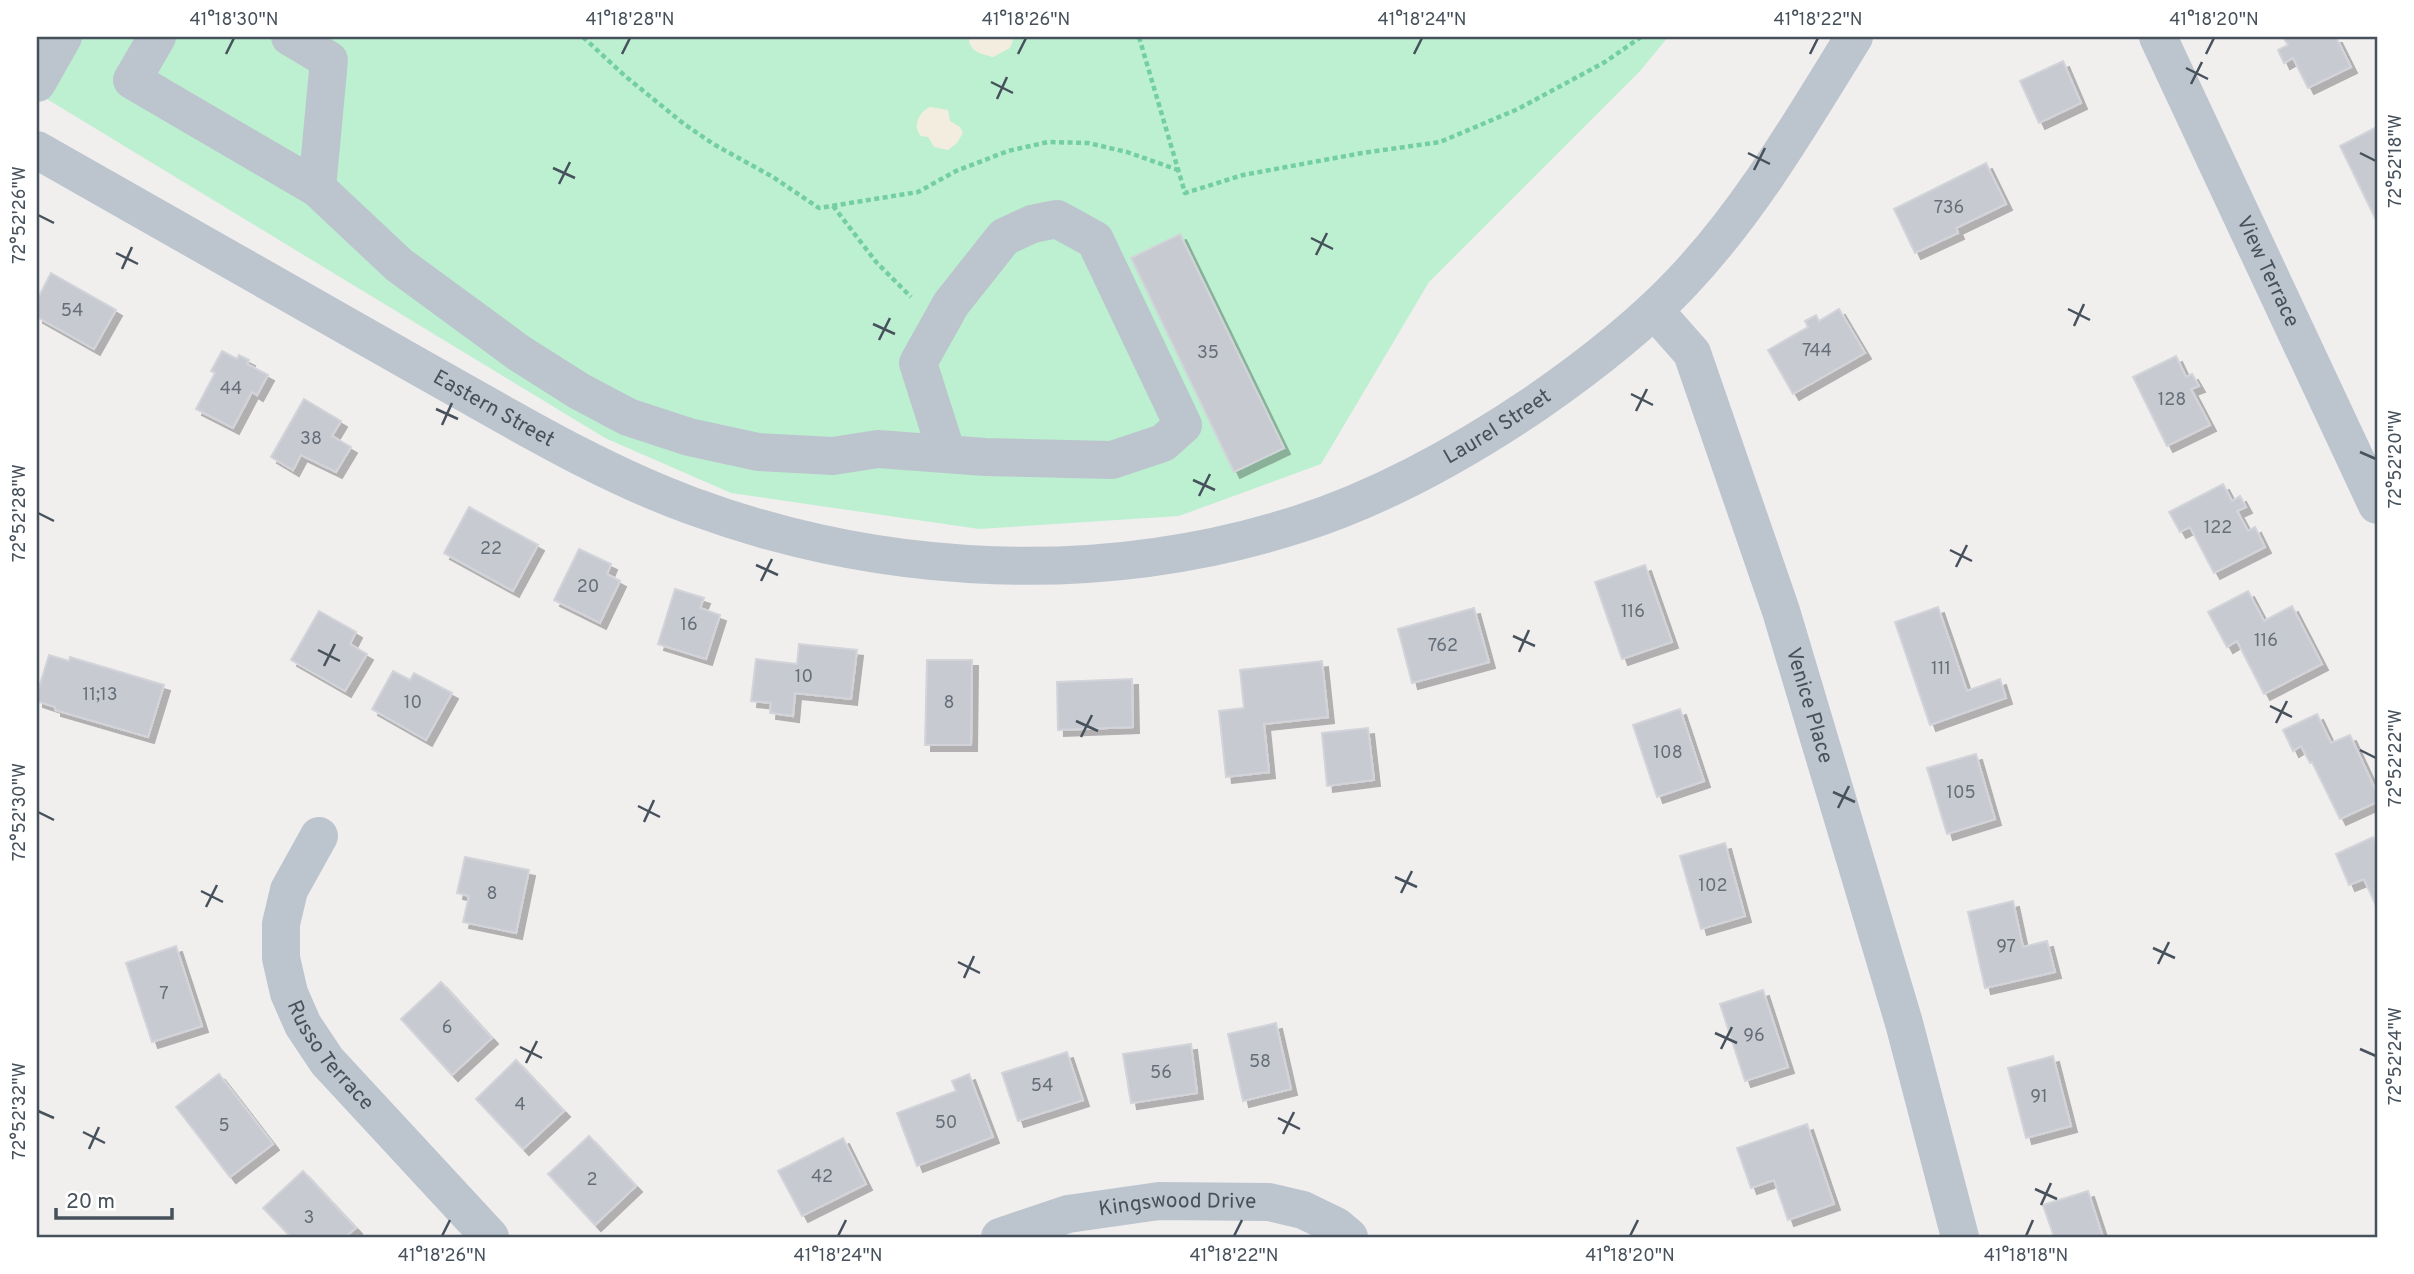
<svg xmlns="http://www.w3.org/2000/svg" width="2414" height="1274" font-family="Overpass,sans-serif">
  <defs>
    <filter id="shadow"><feDropShadow dx="6" dy="6" stdDeviation="0" flood-color="#0004"/></filter>
  </defs>
  <rect width="100%" height="100%" fill="#f1eeee"/>
  <!-- green -->
  <path fill="#bcf0d1" d="M37 37H1668L1641 70 1429 282 1321 464 1179 516 979 529 731 493 605 438 37 93Z"/>
  <!-- sand -->
  <g fill="#f3eddf">
    <path d="M969 37H1014L1010 48 993 57C981 54 968 51 969 37Z"/>
    <path d="M930 107 948 110 950 121 960 127 963 133 957 143 948 150 934 147 928 137 921 136C912 126 919 112 930 107Z"/>
  </g>
  <!-- building -->
  <g fill="#c8cad1" stroke="#d2d4da" stroke-width="2" filter="url(#shadow)">
    <path d="M2283 37H2336L2351 67 2308 88 2293 58 2284 63 2278 50 2288 45Z"/>
    <path d="M2063 61 2081 103 2039 123 2020 81Z"/>
    <path d="M2377 127V222L2340 146Z"/>
    <path d="M1986 163 2006 204 1956 228 1958 233 1915 253 1894 209Z"/>
    <path d="M1180 234 1284 448 1234 472 1131 258Z"/>
    <path d="M51 273 116 310 94 349 37 317V300Z"/>
    <path d="M1839 309 1865 353 1793 394 1768 350 1808 327 1805 321 1816 315 1819 321Z"/>
    <path d="M222 351 237 359 239 355 249 360 247 364 268 375 257 395 252 392 233 428 196 409 215 373 211 371Z"/>
    <path d="M2176 356 2186 377 2192 374 2199 386 2191 389 2210 425 2167 446 2133 377Z"/>
    <path d="M304 399 341 421 332 436 351 447 336 472 301 455 293 470 271 457Z"/>
    <path d="M2223 484 2232 501 2240 496 2246 507 2237 511 2248 531 2255 527 2265 547 2214 573 2190 527 2180 532 2169 512Z"/>
    <path d="M469 507 538 545 513 591 444 553Z"/>
    <path d="M579 549 611 564 607 574 620 581 600 623 554 600Z"/>
    <path d="M1645 565 1672 642 1622 659 1595 582Z"/>
    <path d="M675 589 704 598 700 608 720 615 706 659 658 644Z"/>
    <path d="M2248 591 2264 621 2292 606 2322 664 2264 694 2237 641 2227 647 2208 612Z"/>
    <path d="M1938 607 1967 691 2000 679 2006 698 1930 725 1895 622Z"/>
    <path d="M1474 608 1489 662 1412 683 1398 629Z"/>
    <path d="M319 611 356 632 350 644 367 654 345 691 291 660Z"/>
    <path d="M799 644 857 650 851 699 795 693 793 716 770 713 771 703 751 701 756 659 797 664Z"/>
    <path d="M49 655 69 661 70 657 164 685 148 737 55 710V707L37 701V694Z"/>
    <path d="M927 660H972L971 745H925Z"/>
    <path d="M1322 661 1328 717 1264 724 1269 772 1226 777 1219 711 1244 708 1240 670Z"/>
    <path d="M393 671 410 680 414 673 452 693 426 740 372 709Z"/>
    <path d="M1132 679 1133 727 1058 730 1057 682Z"/>
    <path d="M1680 709 1704 781 1657 797 1633 725Z"/>
    <path d="M2317 714 2331 743 2350 735 2377 793V802L2340 819 2312 762 2310 763 2301 746 2293 751 2283 730Z"/>
    <path d="M1368 728 1374 780 1327 786 1322 733Z"/>
    <path d="M1976 754 1995 819 1947 834 1927 768Z"/>
    <path d="M2373 837 2377 845V908L2364 879 2349 885 2336 854Z"/>
    <path d="M1725 843 1745 916 1701 929 1680 856Z"/>
    <path d="M465 857 529 870 516 933 463 922 469 896 457 893Z"/>
    <path d="M2013 901 2023 947 2047 941 2055 972 1985 988 1968 912Z"/>
    <path d="M176 946 202 1026 152 1042 126 963Z"/>
    <path d="M441 982 492 1038 452 1075 401 1019Z"/>
    <path d="M1763 990 1788 1067 1745 1081 1720 1004Z"/>
    <path d="M1276 1023 1291 1089 1243 1101 1228 1034Z"/>
    <path d="M1191 1044 1197 1093 1131 1103 1123 1054Z"/>
    <path d="M1067 1052 1083 1100 1018 1121 1002 1073Z"/>
    <path d="M2053 1056 2071 1126 2026 1138 2008 1068Z"/>
    <path d="M516 1060 564 1111 523 1149 476 1099Z"/>
    <path d="M219 1074 273 1144 230 1177 176 1107Z"/>
    <path d="M969 1074 993 1137 917 1166 897 1113 956 1091 952 1081Z"/>
    <path d="M1807 1124 1834 1204 1788 1220 1774 1180 1751 1188 1737 1148Z"/>
    <path d="M589 1136 636 1186 595 1225 548 1174Z"/>
    <path d="M843 1138 866 1184 802 1216 778 1171Z"/>
    <path d="M303 1171 356 1228 345 1237H291L263 1208Z"/>
    <path d="M2088 1191 2103 1237H2054L2043 1205Z"/>
  </g>
  <g fill="none" stroke-linecap="round" stroke-linejoin="round">
    <!-- path -->
    <g stroke="#74cea4" stroke-width="4.5" stroke-dasharray="5 3.5" stroke-linecap="butt">
      <path d="M583 37 625 76 684 124 715 145 773 177 819 208 918 192 956 171 1008 151 1048 142 1088 143 1127 152 1178 170"/>
      <path d="M1139 37 1185 193 1243 175 1362 153 1440 142 1518 109 1605 62 1641 37"/>
      <path d="M833 206 877 263 911 297"/>
    </g>
    <!-- minor -->
    <g stroke="#bcc5ce" stroke-width="38">
      <path d="M157 37 132 80 317 188 399 265 519 353 579 391 628 417 689 437 758 452 833 456 878 449 985 457 1112 460 1163 443 1183 425 1095 240 1057 219 1032 224 1004 237 951 304 918 363 947 454"/>
      <path d="M290 37 329 60 317 188"/>
      <path id="s1" d="M2158 37 2377 505"/>
      <path d="M37 83 63 37"/>
      <path id="s2" d="M37 150C167 223 296 298 426 371 512 419 599 472 692 506 885 577 1102 587 1299 524 1384 497 1462 453 1536 403 1588 367 1639 328 1683 281 1751 209 1802 121 1854 37"/>
      <path id="s3" d="M1654 310 1692 353 1781 611 1904 1023 1960 1237"/>
      <path id="s4" d="M319 836 289 890 281 924V958L289 993 303 1025 327 1061 490 1237"/>
      <path id="s5" d="M1000 1237 1068 1214 1159 1201 1269 1202 1303 1210 1336 1226 1349 1237"/>
    </g>
  </g>
  <!-- ticks -->
  <path fill="none" stroke="#46515c" stroke-width="2.5" d="M226 54 234 38M622 54 630 38M1018 54 1026 38M1414 54 1422 38M1810 54 1818 38M2206 54 2214 38M2186 68 2208 79M991 82 1013 93M2191 84 2202 62M997 99 1007 77M1748 153 1770 164M2360 153 2376 161M553 168 575 178M1754 170 1765 148M559 184 570 162M38 215 54 223M1311 238 1333 249M116 253 138 264M1316 255 1327 233M122 269 132 247M2068 309 2090 320M873 324 895 334M2074 326 2084 304M879 340 890 318M1631 394 1653 405M436 409 458 419M1636 411 1647 389M442 425 452 403M2360 452 2376 459M1193 480 1215 490M1199 496 1210 474M38 513 54 521M1950 550 1972 561M756 565 778 575M1956 567 1967 545M761 581 772 559M1513 636 1535 646M318 650 340 661M1519 652 1529 630M324 666 335 644M2270 706 2292 717M1076 721 1098 731M2276 723 2287 701M1081 737 1092 715M2360 750 2376 758M1833 792 1855 802M638 806 660 817M1838 808 1849 786M38 812 54 820M644 822 654 800M1395 877 1417 887M201 891 223 902M1401 893 1412 871M206 907 217 885M2153 948 2175 958M958 962 980 973M2158 964 2169 942M964 978 974 956M1715 1033 1737 1043M520 1047 542 1058M1721 1049 1732 1027M2360 1049 2376 1056M526 1063 537 1041M38 1111 54 1118M1278 1118 1300 1129M83 1132 105 1143M1283 1134 1294 1112M89 1149 99 1127M2035 1189 2057 1199M2041 1205 2051 1183M442 1236 450 1220M838 1236 846 1220M1234 1236 1242 1220M1630 1236 1638 1220M2026 1236 2033 1220"/>
  <g text-anchor="middle" dominant-baseline="central" stroke-width="7" stroke-linejoin="round" paint-order="stroke">
    <!-- number labels -->
    <g font-size="18" fill="#666f79">
      <text x="1949" y="208">736</text>
      <text x="72" y="311">54</text>
      <text x="1817" y="351">744</text>
      <text x="1208" y="353">35</text>
      <text x="231" y="389">44</text>
      <text x="2172" y="400">128</text>
      <text x="311" y="439">38</text>
      <text x="2218" y="528">122</text>
      <text x="491" y="549">22</text>
      <text x="588" y="587">20</text>
      <text x="1633" y="612">116</text>
      <text x="689" y="625">16</text>
      <text x="2266" y="641">116</text>
      <text x="1443" y="646">762</text>
      <text x="1941" y="669">111</text>
      <text x="804" y="677">10</text>
      <text x="100" y="695">11;13</text>
      <text x="413" y="703">10</text>
      <text x="949" y="703">8</text>
      <text x="1668" y="753">108</text>
      <text x="1961" y="793">105</text>
      <text x="1713" y="886">102</text>
      <text x="492" y="894">8</text>
      <text x="2006" y="947">97</text>
      <text x="164" y="994">7</text>
      <text x="447" y="1028">6</text>
      <text x="1754" y="1036">96</text>
      <text x="1260" y="1062">58</text>
      <text x="1161" y="1073">56</text>
      <text x="1042" y="1086">54</text>
      <text x="2039" y="1097">91</text>
      <text x="520" y="1105">4</text>
      <text x="946" y="1123">50</text>
      <text x="224" y="1126">5</text>
      <text x="822" y="1177">42</text>
      <text x="592" y="1180">2</text>
      <text x="309" y="1218">3</text>
    </g>
    <!-- street labels -->
    <g font-size="21" fill="#46515c" stroke="#fff">
      <text stroke="none"><textPath href="#s1" startOffset="259">View Terrace</textPath></text>
      <text stroke="none"><textPath href="#s2" startOffset="525">Eastern Street</textPath></text>
      <text stroke="none"><textPath href="#s2" startOffset="1586">Laurel Street</textPath></text>
      <text stroke="none"><textPath href="#s3" startOffset="429">Venice Place</textPath></text>
      <text stroke="none"><textPath href="#s4" startOffset="242">Russo Terrace</textPath></text>
      <text stroke="none"><textPath href="#s5" startOffset="182">Kingswood Drive</textPath></text>
    </g>
  </g>
  <!-- border -->
  <rect width="2414" height="1274" fill="none" stroke="#ffffff" stroke-width="77"/>
  <!-- scale -->
  <path d="M56 1208v10h116v-10" fill="none" stroke="#46515c" stroke-width="3.5"/>
  <text x="66" y="1208" font-size="21" fill="#46515c" stroke="#ffffff" stroke-width="5" paint-order="stroke">20 m</text>
  <rect x="38" y="38" width="2338" height="1198" fill="none" stroke="#46515c" stroke-width="2.5"/>
  <g font-size="18" text-anchor="middle" fill="#46515c">
    <text x="234" y="25">41°18'30"N</text>
    <text x="630" y="25">41°18'28"N</text>
    <text x="1026" y="25">41°18'26"N</text>
    <text x="1422" y="25">41°18'24"N</text>
    <text x="1818" y="25">41°18'22"N</text>
    <text x="2214" y="25">41°18'20"N</text>
    <text transform="translate(2395 161) rotate(-90)" y="6">72°52'18"W</text>
    <text transform="translate(19 215) rotate(-90)" y="6">72°52'26"W</text>
    <text transform="translate(2395 459) rotate(-90)" y="6">72°52'20"W</text>
    <text transform="translate(19 513) rotate(-90)" y="6">72°52'28"W</text>
    <text transform="translate(2395 758) rotate(-90)" y="6">72°52'22"W</text>
    <text transform="translate(19 812) rotate(-90)" y="6">72°52'30"W</text>
    <text transform="translate(2395 1056) rotate(-90)" y="6">72°52'24"W</text>
    <text transform="translate(19 1111) rotate(-90)" y="6">72°52'32"W</text>
    <text x="442" y="1261">41°18'26"N</text>
    <text x="838" y="1261">41°18'24"N</text>
    <text x="1234" y="1261">41°18'22"N</text>
    <text x="1630" y="1261">41°18'20"N</text>
    <text x="2026" y="1261">41°18'18"N</text>
  </g>
</svg>
